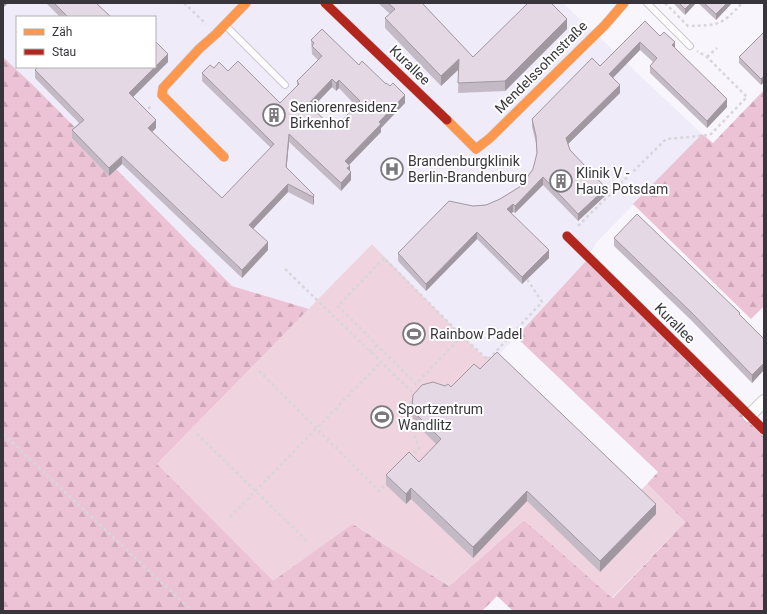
<svg xmlns="http://www.w3.org/2000/svg" width="767" height="614" font-family="Roboto,sans-serif">
  <defs>
    <pattern id="forest-firs" width="22" height="20" patternUnits="userSpaceOnUse"><rect width="22" height="20" fill="#ecc2d5"/><path d="M5 1l3.5 6h-7zM16 11l3.5 6h-7z" fill="#cba7b8"/></pattern>
  </defs>
  <rect width="100%" height="100%" fill="#f8f6fc"/>
  <!-- built -->
  <path fill="#f0ebf9" fill-rule="evenodd" d="M3 3H563L702 134 596 243 586 261 497 357 483 356 462 336 372 244 309 309 232 286 35 87 3 57ZM17 17H155V67H17Z"/>
  <!-- forest -->
  <g fill="url(#forest-firs)">
    <path d="M3 57 35 87 232 286 309 309 157 464 353 524 449 586 524 520 613 598 685 522 647 484 658 472 516 337 586 261 764 437V611H513L497 596 482 611H3Z"/>
    <path d="M764 90V306L751 319 633 204 702 134 713 143Z"/>
  </g>
  <!-- pitch -->
  <path fill="#efd3df" d="M372 244 462 336 483 356 497 357 639 492 647 484 685 522 612 598 524 520 449 586 353 524 273 581 157 464Z"/>
  <g fill="none" stroke-linecap="round" stroke-linejoin="round">
    <!-- lane casing -->
    <g stroke="#cac8ce" stroke-width="8">
      <g id="lane">
        <path d="M647 3 690 46"/>
        <path d="M226 26 285 85"/>
      </g>
    </g>
    <!-- street casing -->
    <g stroke="#cac8ce" stroke-width="14">
      <path id="street" d="M749 416 764 401"/>
    </g>
    <!-- slow casing -->
    <g stroke="#cac8ce" stroke-width="10">
      <g id="slow">
        <path d="M447 120 476 149 490 138 605 25 624 3"/>
        <path d="M224 157 162 95 163 88 199 49 216 34 246 3"/>
      </g>
    </g>
    <!-- jam casing -->
    <g stroke="#cac8ce" stroke-width="10">
      <g id="jam">
        <path d="M325 3 447 120"/>
        <path d="M567 236 764 430"/>
      </g>
    </g>
    <!-- path -->
    <g stroke="#d7d6d9" stroke-width="2.5" stroke-dasharray="3 3" stroke-linecap="butt">
      <path d="M184 3 206 24"/>
      <path d="M665 3 688 26C719 25 721 26 742 3"/>
      <path d="M707 57 717 48"/>
      <path d="M144 113 152 105"/>
      <path d="M578 226 666 139 710 135 747 97 707 57 697 51"/>
      <path d="M285 269 415 395"/>
      <path d="M462 336 416 384 338 306 384 258 462 336 488 360 542 302 527 279"/>
      <path d="M370 352 377 345"/>
      <path d="M259 371 379 491 388 482"/>
      <path d="M3 434 192 611"/>
      <path d="M197 434 308 542"/>
      <path d="M410 458 419 448 407 411 413 398"/>
      <path d="M230 517 381 362"/>
    </g>
    <!-- lane -->
    <use href="#lane" stroke="#fefeff" stroke-width="6"/>
    <!-- street -->
    <use href="#street" stroke="#fefeff" stroke-width="12"/>
    <!-- slow -->
    <use href="#slow" stroke="#ff974d" stroke-width="9"/>
    <!-- jam -->
    <use href="#jam" stroke="#b3261e" stroke-width="9"/>
  </g>
  <!-- wall -->
  <g fill="#c4bac5" fill-rule="evenodd">
    <path d="M46 3H96L111 17H60Z"/>
    <path d="M378 3H422L473 57 567 29 505 91 458 93 459 69 441 86 385 28V18L390 14Z"/>
    <path d="M673 3H696L685 15Z"/>
    <path d="M698 3H732L716 20Z"/>
    <path d="M645 21 660 36 675 48 727 107 707 128 650 73V66L653 62 640 50 612 78 620 93 568 144 570 150 606 195 578 221 543 185 515 213 513 212 511 213 549 258 522 284 477 239 426 291 398 261V253L473 206 486 205 500 199 521 186 533 169 537 155 536 143 532 127V119L600 66Z"/>
    <path d="M764 34V82L761 85 739 63V57Z"/>
    <path d="M311 40 359 65 405 103 381 128V132L349 165 351 180 341 191 289 142 286 167 314 195V203L313 205 288 192 253 229 268 250 242 278 122 164 109 176 72 138V130L79 123 35 78V70L168 62 133 97 156 128 152 132 222 198 271 148 202 81V73L214 68 228 71 280 103 297 86V81L318 60 312 54ZM332 87 336 91 339 88 356 106 334 129 312 108Z"/>
    <path d="M614 238 740 315 764 339V370L752 383 691 320 614 246Z"/>
    <path d="M445 386 451 387 656 514 600 572 527 501 473 558 411 499 406 504 386 485V475L419 462 436 444 417 425 412 416V406Z"/>
  </g>
  <!-- shaded-wall -->
  <g fill="#a097a0">
    <path d="M3 3H8L3 8Z"/>
    <path d="M691 3H696L685 15V9Z"/>
    <path d="M727 3H732L716 20V14Z"/>
    <path d="M567 19V29L505 91V81Z"/>
    <path d="M640 42V50L609 82V74Z"/>
    <path d="M675 42V49L672 45Z"/>
    <path d="M168 54V62L129 101V93Z"/>
    <path d="M459 59V69L441 86V76Z"/>
    <path d="M764 76V82L761 85V79Z"/>
    <path d="M332 79V87L308 112V104Z"/>
    <path d="M339 80V88L336 91V83Z"/>
    <path d="M620 85V93L566 146V138Z"/>
    <path d="M405 95V103L381 128V132L345 169V161L379 122Z"/>
    <path d="M727 99V107L707 128V121Z"/>
    <path d="M156 120V128L148 136V128Z"/>
    <path d="M289 134V142L286 175V167Z"/>
    <path d="M122 156V164L109 176V168Z"/>
    <path d="M350 166V173L351 172V180L341 191V183L347 168Z"/>
    <path d="M543 177V185L515 213V206Z"/>
    <path d="M288 184V192L249 233V225Z"/>
    <path d="M606 188V195L578 221V214Z"/>
    <path d="M314 195V203L313 205V197Z"/>
    <path d="M513 204V212L507 216V209Z"/>
    <path d="M477 232V239L426 291V284Z"/>
    <path d="M268 242V250L242 278V270Z"/>
    <path d="M549 250V258L522 284V277Z"/>
    <path d="M764 363V370L752 383V375Z"/>
    <path d="M411 488V499L406 504V494Z"/>
    <path d="M527 491V501L473 558V547Z"/>
    <path d="M656 504V514L600 572V561Z"/>
  </g>
  <!-- building -->
  <g fill="#e4d8e5" stroke="#a097a0" fill-rule="evenodd">
    <path d="M54 3H96L111 17H68Z"/>
    <path d="M388 3H422L473 57 528 3H551L567 19 505 81 458 83 459 59 441 76 385 18 395 9Z"/>
    <path d="M679 3H691L685 9Z"/>
    <path d="M704 3H727L716 14Z"/>
    <path d="M645 21 660 36 664 32 675 42 672 45 727 99 707 121 650 66 657 58 640 42 609 74 620 85 566 138 570 150 606 188 578 214 543 177 515 206 513 204 507 209 549 250 522 277 477 232 426 284 398 253 449 201 473 206 486 205 500 199 521 186 533 169 537 153 536 136 532 119 592 58 600 66Z"/>
    <path d="M322 29 359 65 362 61 386 84V83L390 86 393 83 405 95 379 122 381 124 345 161 350 166 347 168 351 172 341 183 289 134 286 167 314 195 313 197 288 184 249 225 268 242 242 270 122 156 109 168 72 130 84 120 35 70 38 67H155V41L168 54 129 93 156 120 148 128 222 198 274 144 202 73 210 65 214 68 219 62 228 71 238 61 280 103 299 84 297 81 322 56 312 46 314 43 311 40ZM332 79 336 83 339 80 360 101 334 129 308 104Z"/>
    <path d="M763 33 764 34V76L761 79 739 57Z"/>
    <path d="M637 214 740 313 739 314 764 339V363L752 375 691 312 614 238Z"/>
    <path d="M497 352 656 504 600 561 527 491 473 547 411 488 406 494 386 475 409 452 419 462 441 439 417 415 412 406 413 395 422 385 433 382 445 386 448 384 451 387 474 364 480 369Z"/>
  </g>
  <!-- icons -->
  <defs>
    <g id="building-ring" transform="scale(1.15)"><circle r="9.5" fill="#fff" stroke="#7b797f" stroke-width="1.5"/><path d="M-4-6H4V6H1V3H-1V6H-4ZM-2.5-4.3h1.7v1.8h-1.7ZM.8-4.3h1.7v1.8H.8ZM-2.5-1h1.7V.8h-1.7ZM.8-1h1.7V.8H.8Z" fill="#7b797f"/></g>
    <g id="hospital-ring" transform="scale(1.15)"><circle r="9.5" fill="#fff" stroke="#7b797f" stroke-width="1.5"/><path d="M-5-5h3v3.5h4V-5h3V5h-3V1.5h-4V5h-3Z" fill="#7b797f"/></g>
    <g id="stadium-ring" transform="scale(1.15)"><circle r="9.5" fill="#fff" stroke="#7b797f" stroke-width="1.5"/><path d="M0-5a6.5 5 0 1 0 0 10a6.5 5 0 1 0 0-10ZM-3.5-1.8h7v3.6h-7Z" fill="#7b797f"/></g>
  </defs>
  <g fill-rule="evenodd">
    <use href="#building-ring" x="274" y="115"/>
    <use href="#hospital-ring" x="392" y="169"/>
    <use href="#building-ring" x="561" y="181"/>
    <use href="#stadium-ring" x="414" y="334"/>
    <use href="#stadium-ring" x="382" y="417"/>
  </g>
  <g text-anchor="middle" dominant-baseline="central" stroke-width="4" stroke-linejoin="round" paint-order="stroke">
    <!-- street labels -->
    <g font-size="14" fill="#38363c" stroke="#fff">
      <text transform="translate(410 65) rotate(44)">Kurallee</text>
      <text transform="translate(541 67) rotate(-45)">Mendelssohnstraße</text>
      <text transform="translate(675 323) rotate(45)">Kurallee</text>
    </g>
    <!-- poi labels -->
    <g font-size="14" fill="#38363c" stroke="#fff" text-anchor="start">
      <text x="290" y="107">Seniorenresidenz<tspan x="290" dy="16">Birkenhof</tspan></text>
      <text x="408" y="161">Brandenburgklinik<tspan x="408" dy="16">Berlin-Brandenburg</tspan></text>
      <text x="576" y="173">Klinik V -<tspan x="576" dy="16">Haus Potsdam</tspan></text>
      <text x="430" y="334">Rainbow Padel</text>
      <text x="398" y="409">Sportzentrum<tspan x="398" dy="16">Wandlitz</tspan></text>
    </g>
  </g>
  <!-- border -->
  <rect width="767" height="614" fill="none" stroke="#38363c" stroke-width="8"/>
  <!-- legend -->
  <rect x="16" y="16" width="140" height="52" fill="#ffffff" stroke="#afafb1"/>
  <rect x="24" y="29" width="20" height="6" fill="#ff974d" stroke="#afafb1"/>
  <text x="52" y="36" font-size="12" fill="#38363c">Zäh</text>
  <rect x="24" y="49" width="20" height="6" fill="#b3261e" stroke="#afafb1"/>
  <text x="52" y="56" font-size="12" fill="#38363c">Stau</text>
</svg>
